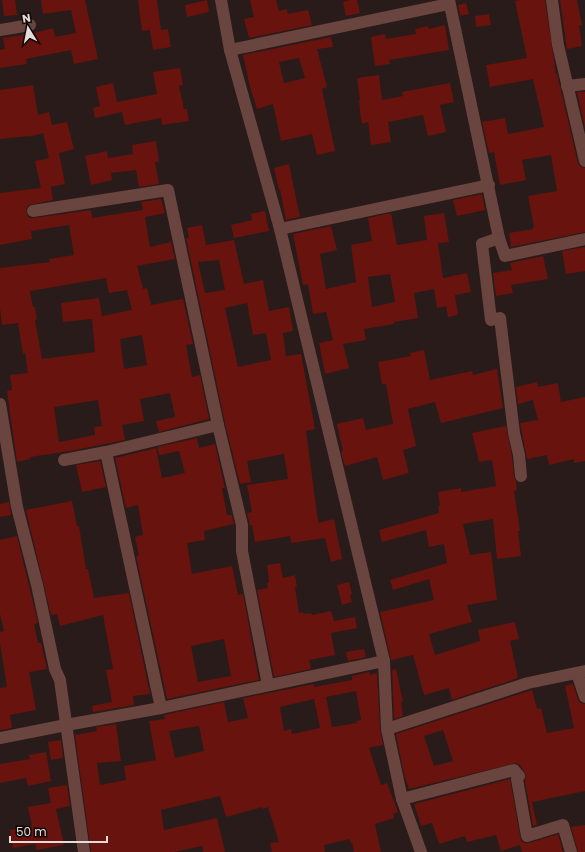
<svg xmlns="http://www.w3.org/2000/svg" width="585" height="852" font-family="Poppins,sans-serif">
  <rect width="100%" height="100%" fill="#291b19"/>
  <!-- building -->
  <g fill="#68130e" fill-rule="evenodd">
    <path d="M2 0H15L17 15 4 16Z"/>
    <path d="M41 0H85L98 59 74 64 71 50 26 59 27 64 0 68V50L5 49 3 38 30 34 53 28 55 37 76 33 71 10 43 14Z"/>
    <path d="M138 0H157L161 30 168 29 171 47 153 50 150 30 142 31Z"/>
    <path d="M207 0 209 12 187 17 185 5Z"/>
    <path d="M250 0H276L279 11 287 9 288 14 308 10 312 25 249 38 244 19 254 17Z"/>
    <path d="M350 0H357L360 13 346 16 343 2Z"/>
    <path d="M520 0H545L556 74H557L578 163 580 166 585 168V232L511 247 509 233 533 229V227H534L528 196 557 191 551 155 522 160 526 180 500 185 494 152 489 153 482 122 505 118 508 134 544 127 533 79 490 87 486 65 527 58 515 1Z"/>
    <path d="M560 0H577L582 25 579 26 582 46 567 49Z"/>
    <path d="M466 3 469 14 460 16 458 5Z"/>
    <path d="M489 14 491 25 476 27 475 16Z"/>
    <path d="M445 25 449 50 389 60 390 64 375 66 371 37 385 34 386 39 416 34 415 29 428 26 429 29Z"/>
    <path d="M331 37 333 47 317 49 327 87 322 89 335 151 317 155 312 134 281 141 273 104 257 109 249 83 243 55ZM299 58 305 78 284 83 279 62Z"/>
    <path d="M180 68 183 85 179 86 184 109H187L189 121 162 125 161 118 125 125 122 112 95 118 93 108 100 106 96 87 113 83 117 102 157 94 153 72Z"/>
    <path d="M379 75 382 100 403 96 402 92 450 83 454 102 440 105 446 132 428 136 423 115 388 122 391 142 371 145 368 122 362 124 360 112 359 100H360L357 78Z"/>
    <path d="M33 85 38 115 49 112 52 125 67 122 74 149 59 153 65 184 51 187 53 200 29 205 26 209 27 215 30 218H34L91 210 92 218 143 210 141 202 161 199 165 213 145 217 150 247 171 242 175 259 137 266 143 289 147 288 151 305 183 299 193 344 186 345 192 377 200 375 209 419 159 432 156 421 175 417 170 393 140 399 144 421 122 425 125 440 70 451 30 457V459L17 462 7 391 12 390 10 375 28 373 25 353 23 354 18 323 2 325 0 308V268L50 262 49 259 74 255 69 225 31 231 32 239 0 245V193L41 188 35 161 49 158 43 133 29 137V136L0 139V90ZM106 278 109 293 127 290 132 310 102 316 99 298 61 303 63 322 92 319 95 352 42 359 35 320 37 319 35 307H33L30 291ZM142 335 147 365 124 369 120 339ZM98 400 102 426 94 427 95 435 59 442 54 407Z"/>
    <path d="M577 92H585V128Z"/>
    <path d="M156 141 159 162H155L159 184 139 187 136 170 111 173 112 180 91 185 85 156 107 151 108 158 133 154 132 145Z"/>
    <path d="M289 164 300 217 286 220 280 189 279 190 274 168Z"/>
    <path d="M482 194 485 210 457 216 453 200Z"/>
    <path d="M265 211 269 231 234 238 231 225 252 220 251 214Z"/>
    <path d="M391 213 397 245 427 240 424 216 444 213 449 242 438 243 443 278 467 273 471 292 455 295 458 315 448 317 446 306 437 308 434 289 414 293 418 318 394 322V324L364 329 366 340 343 344 349 368 325 374 319 343 333 340 326 312 313 314 308 284 303 285 293 234 331 226 337 250 320 254 326 289 356 282 351 245 372 241 368 218ZM390 274 395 302 372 307 368 277Z"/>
    <path d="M202 225 206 245 234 240 244 284 263 280 269 311 289 307 293 331 283 333 286 356 301 354 315 429 306 431 318 521V523L334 519 342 559 331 562 325 538 291 543 290 536 255 542 252 525H250L247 513 252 512 247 485 288 479 284 454 247 461 251 482 240 484 225 423 186 238H189L187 228ZM219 260 225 290 205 293 198 262ZM247 303 253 335 266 333 271 360 238 367 225 308Z"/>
    <path d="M585 247V271L566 274 562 251Z"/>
    <path d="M543 256 548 279 511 285 513 293 496 296 493 273 512 270 510 263Z"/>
    <path d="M424 350 430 380 472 371 473 375 497 369 503 408 441 423 435 402 408 409 416 446 403 450 409 473 383 480 377 457 345 466 341 452 343 451 337 424 363 418 366 430 393 424 386 384H382L378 362 411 356 410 353Z"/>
    <path d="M537 382 538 387 558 383 561 402 585 397V461L574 463V459L549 465 547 455 527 459 520 423 538 420 533 400 518 404 516 387Z"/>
    <path d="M506 426 512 456 514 477 516 481 517 490 514 491 520 531H518L521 556 497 559 493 519 463 524 470 555 491 552 497 600 467 605 472 622 429 634 435 655 480 641 478 630 515 622 519 639 510 641 518 678 452 700 449 688 424 695 413 655 391 660 380 612 434 600 429 579 393 590 390 580 447 563 444 544 429 547 426 530 382 542 379 530 439 513 438 506H440L438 492 461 488V492L496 486 492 460 479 462 472 433Z"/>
    <path d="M197 438 199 448 215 444 225 488H222L227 515H232L234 524 204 531 205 540 187 543 192 574 232 566 238 595 243 594 259 680 167 699 136 556H139L135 537 143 535 138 505 126 508 115 458 156 448 162 478 185 473 179 451 159 455 157 447ZM224 639 231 676 198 682 191 646Z"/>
    <path d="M100 461 106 487 82 492 76 465Z"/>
    <path d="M72 501 77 526H79L86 569H88L94 598 129 593 150 694 133 696 134 705 93 712 92 706 112 702 106 670 113 669 103 615 60 626 57 614 51 615 26 510Z"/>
    <path d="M9 502 11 515 0 517V504Z"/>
    <path d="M17 536 38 623 34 624 38 643H41L47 669 29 672 36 710 10 715 12 728 0 730V688L7 687 0 643V632L4 631 0 614V540Z"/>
    <path d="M280 563 283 578 295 575 297 587H295L299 613 303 612 304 614 311 613 312 615 331 611 334 621 355 617 357 628 331 633 335 655 309 660 311 669 274 677 257 590 268 588 267 583 269 582 267 565Z"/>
    <path d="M349 582 352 594 350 595 352 602 342 605 337 585Z"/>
    <path d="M364 649 366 657 348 661 346 652Z"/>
    <path d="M396 669 403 702H401L403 716 394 719 392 670Z"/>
    <path d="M369 672 370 675 377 673 380 729 383 745 369 748 381 785 387 783 398 812 393 814 394 818 375 824 381 852H354L352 843 351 844 349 839 324 845 325 852H272L270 843 279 842 268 807 263 809 262 807 226 817 220 796 161 810 164 830 217 818 225 852H203L202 846 174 852H91L75 735 97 731 96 727 116 724 121 761 97 763 100 785 126 780 124 766 156 760 149 721 165 719 164 715 224 702 228 722 248 718 243 698 314 684V687L352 680V676ZM356 691 361 720 356 721 357 723 332 727 326 697ZM314 699 320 728 292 734 291 729 284 731 280 707ZM199 726 204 751 175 758 169 731Z"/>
    <path d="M573 684 578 700 580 703 585 704V791L532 802 537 825 533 826 525 781 526 775 520 765 516 763 409 789 404 774 396 734 532 690 537 709 541 708 547 733 574 728 565 686ZM443 730 453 761 434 766 424 736Z"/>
    <path d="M61 740 63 758 51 760 48 742Z"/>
    <path d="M46 752 51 781 28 786 26 778 0 783V764L30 759 29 755Z"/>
    <path d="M510 779 521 841 525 843H529L558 834 563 852H522L520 845 501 851 496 835 467 842 465 836 439 844 432 823 421 826 414 804Z"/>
    <path d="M67 785 70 806 56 809 64 845 37 850 35 844 13 848 10 830 32 826 28 807 51 803 48 788Z"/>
    <path d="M585 825V852H578L571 827Z"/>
  </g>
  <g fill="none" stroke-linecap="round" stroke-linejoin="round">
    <!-- minor -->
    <g stroke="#6a443e" stroke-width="12">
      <path d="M221 0 230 50 280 229 384 661 387 729 402 799 421 852"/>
      <path d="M449 0 499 238 505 256 585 239"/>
      <path d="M552 0 558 45 585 161"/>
      <path d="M0 30 30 25"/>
      <path d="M230 50 449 4"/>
      <path d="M567 86 585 84"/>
      <path d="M33 211 168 190 218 425 242 525V551L268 685"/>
      <path d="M280 229 489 185"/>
      <path d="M499 238 482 244 491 320 500 318 514 433 519 455 521 476"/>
      <path d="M0 404 17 507 37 585 55 669 60 680 84 852"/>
      <path d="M106 452 161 708"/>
      <path d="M64 460 106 452 218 425"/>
      <path d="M577 673 585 697"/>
      <path d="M387 729 528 683 585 671"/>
      <path d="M0 738 66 725 161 708 384 661"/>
      <path d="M402 799 514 770 519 776 517 779 527 836 563 825 571 852"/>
    </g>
  </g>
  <!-- north arrow -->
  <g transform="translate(28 28) rotate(350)" stroke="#0d0707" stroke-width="3" paint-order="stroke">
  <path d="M0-3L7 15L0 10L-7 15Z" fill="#e5dbd9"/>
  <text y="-6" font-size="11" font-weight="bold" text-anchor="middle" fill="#e5dbd9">N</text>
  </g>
  <!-- scale -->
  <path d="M10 836v6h97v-6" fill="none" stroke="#e5dbd9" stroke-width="2"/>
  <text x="16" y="836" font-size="12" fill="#e5dbd9" stroke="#0d0707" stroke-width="3" paint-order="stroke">50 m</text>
</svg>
